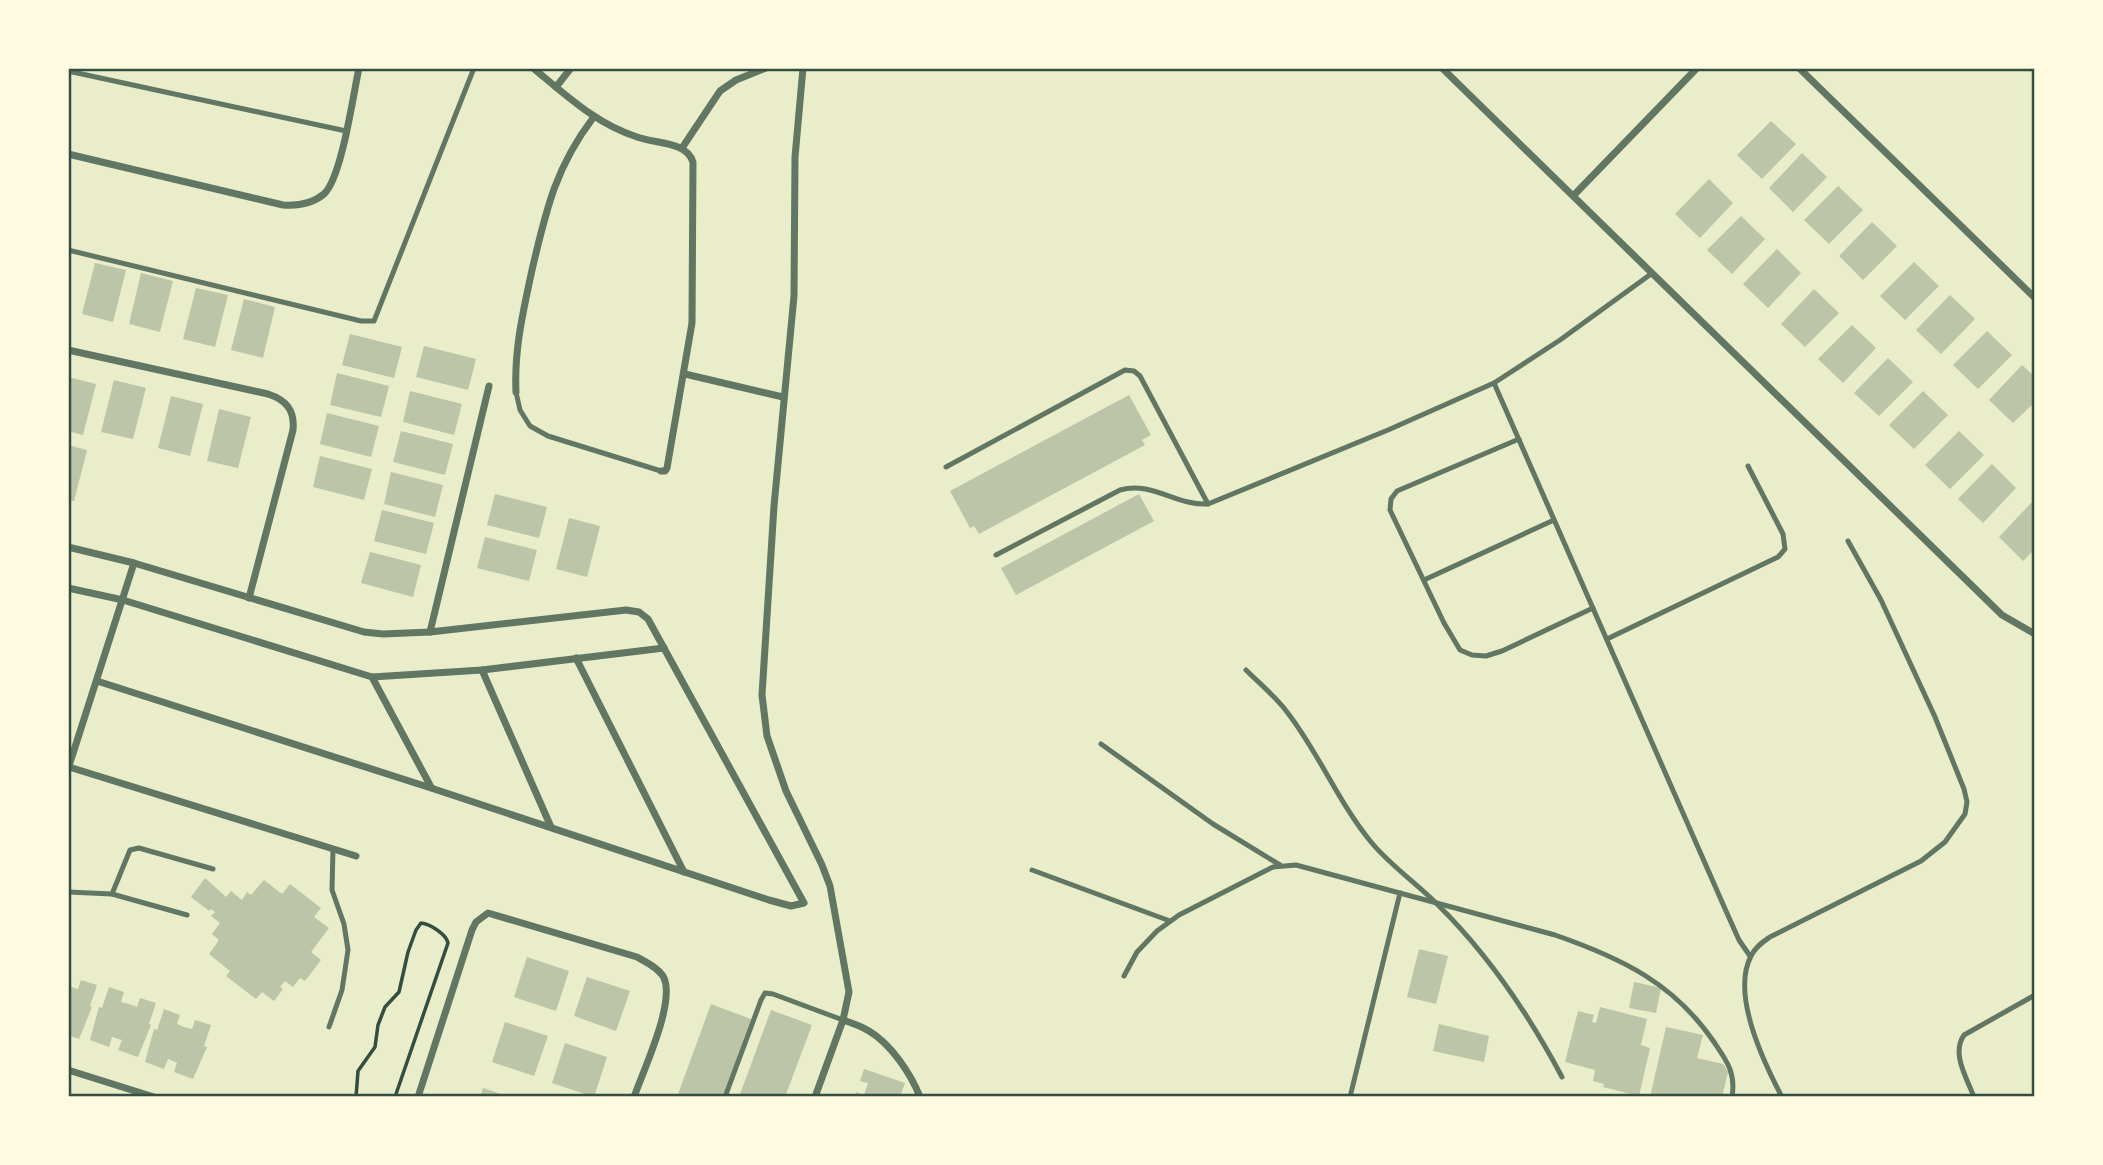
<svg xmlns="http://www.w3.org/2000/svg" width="2103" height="1165" font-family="Figtree,sans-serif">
  <rect width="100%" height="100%" fill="#e9edc9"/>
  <!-- building -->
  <g fill="#bcc5a7">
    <path d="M1771 121 1796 144 1762 179 1737 155Z"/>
    <path d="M1802 153 1827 177 1793 212 1769 188Z"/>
    <path d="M1709 179 1733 203 1700 238 1675 214Z"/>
    <path d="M1838 186 1863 210 1829 244 1804 220Z"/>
    <path d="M1741 216 1765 239 1732 274 1707 250Z"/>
    <path d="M1872 222 1897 246 1863 280 1839 256Z"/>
    <path d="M1777 249 1801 273 1768 308 1743 284Z"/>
    <path d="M1914 262 1939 286 1905 320 1880 296Z"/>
    <path d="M95 263 126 270 113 322 82 314Z"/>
    <path d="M141 273 173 281 160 332 129 324Z"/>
    <path d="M196 288 228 295 215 347 183 339Z"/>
    <path d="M1814 289 1839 313 1805 347 1781 324Z"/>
    <path d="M1950 295 1975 319 1941 354 1916 330Z"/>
    <path d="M244 299 275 307 263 358 231 350Z"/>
    <path d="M1852 325 1876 348 1843 383 1818 359Z"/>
    <path d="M1987 331 2012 355 1978 389 1953 365Z"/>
    <path d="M350 334 402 347 394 378 342 365Z"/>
    <path d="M424 346 476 359 468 390 416 377Z"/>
    <path d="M1888 358 1913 382 1879 416 1854 393Z"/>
    <path d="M2022 365 2035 377V402L2013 423 1989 400Z"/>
    <path d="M337 373 389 386 381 417 330 405Z"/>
    <path d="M68 377 96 384 83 435 68 431Z"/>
    <path d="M114 380 146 388 133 439 101 432Z"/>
    <path d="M410 391 462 404 454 435 403 422Z"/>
    <path d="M1923 391 1948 415 1914 449 1889 425Z"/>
    <path d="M1129 395 1151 435 1142 440 1145 445 979 534 974 526 970 528 950 491Z"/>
    <path d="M171 396 203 404 190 456 158 448Z"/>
    <path d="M219 409 251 417 238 468 207 461Z"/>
    <path d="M327 413 379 426 371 457 320 444Z"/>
    <path d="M401 431 453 444 445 475 393 462Z"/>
    <path d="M1959 431 1984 455 1950 489 1925 465Z"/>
    <path d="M68 445 87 450 74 501 68 500Z"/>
    <path d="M320 456 372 469 364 500 313 487Z"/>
    <path d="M1992 464 2016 488 1983 523 1958 499Z"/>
    <path d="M391 472 443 485 435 517 384 504Z"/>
    <path d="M495 494 547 507 539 538 487 525Z"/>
    <path d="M1139 494 1154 521 1016 595 1001 568Z"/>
    <path d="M2032 502 2035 504V549L2023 561 1999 537Z"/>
    <path d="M382 510 434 523 426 554 374 541Z"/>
    <path d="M569 518 600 526 587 577 556 569Z"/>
    <path d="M485 537 537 550 529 581 477 568Z"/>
    <path d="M370 552 421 565 413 597 361 583Z"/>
    <path d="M205 878 226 897 231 891 242 900 247 892 251 895 264 880 282 894 290 884 321 908 314 917 329 928 311 952 321 960 305 981 300 978 293 987 285 981 280 987 283 989 274 1001 262 992 256 999 226 976 230 971 209 954 219 940 212 934 220 923 211 916 215 912 211 909 209 911 191 897Z"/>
    <path d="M1419 949 1448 956 1436 1004 1407 997Z"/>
    <path d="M527 957 569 971 556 1011 514 997Z"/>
    <path d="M587 977 630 991 616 1031 574 1016Z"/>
    <path d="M81 980 97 985 90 1006 92 1007 79 1039 68 1035V986L78 989Z"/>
    <path d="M1634 982 1661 988 1656 1013 1629 1008Z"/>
    <path d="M109 987 124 992 121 1002 129 1004 137 1007 140 998 156 1003 149 1024 151 1025 138 1057 118 1050 122 1040 112 1037 109 1047 90 1040 99 1007 102 1008Z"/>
    <path d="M711 1004 751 1019 723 1097H677Z"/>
    <path d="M1600 1007 1647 1019 1641 1045 1650 1048 1639 1096 1603 1087 1604 1084 1593 1081 1595 1070 1565 1062 1578 1011 1594 1015 1592 1022 1596 1023Z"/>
    <path d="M164 1009 180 1015 177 1024 184 1027 192 1029 195 1020 211 1025 204 1046 207 1047 193 1079 174 1072 177 1063 173 1061 168 1059 164 1069 145 1062 154 1029 157 1030Z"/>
    <path d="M771 1010 812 1025 785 1097H739Z"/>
    <path d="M505 1022 548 1036 534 1076 492 1062Z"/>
    <path d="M1439 1024 1489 1036 1484 1062 1433 1051Z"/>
    <path d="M1666 1027 1703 1035 1697 1058 1723 1064 1728 1072 1722 1097H1650Z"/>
    <path d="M565 1043 607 1057 594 1097 552 1083Z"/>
    <path d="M864 1069 905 1083 900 1097H855L856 1092 864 1095 868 1083 860 1081Z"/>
    <path d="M483 1088 507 1096V1097H480Z"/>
  </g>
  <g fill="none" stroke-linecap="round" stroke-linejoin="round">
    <!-- path -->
    <path stroke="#344e41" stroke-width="3.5" d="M356 1097 358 1071 375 1047 378 1025 385 1007 399 992 408 952 416 930 421 923C430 924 446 934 448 943L395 1097"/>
    <!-- service -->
    <g stroke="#617663" stroke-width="5">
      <path d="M68 71 346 131"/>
      <path d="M68 250 361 321H374L474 68"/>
      <path d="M1494 383 1726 911 1739 940 1750 956"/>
      <path d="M516 392 520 410 530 426 548 436 661 471"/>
      <path d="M1519 439 1397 491 1391 499 1390 510 1444 623 1460 650 1472 655 1486 656 1502 651 1593 608"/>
      <path d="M946 467 1125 370 1134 371 1140 376 1208 504"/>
      <path d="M996 555 1120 490C1152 481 1177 506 1208 504L1388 430 1494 383 1560 340 1651 274"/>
      <path d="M1424 580 1554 520"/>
      <path d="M1607 639 1778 557 1785 549 1783 534 1748 466"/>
      <path d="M1246 670C1260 684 1276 697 1287 712 1319 753 1338 802 1371 842 1391 866 1415 882 1437 904 1487 953 1529 1015 1562 1077"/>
      <path d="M1101 744 1213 824 1280 865"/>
      <path d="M1032 870 1170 921"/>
      <path d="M68 892 112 894 187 915"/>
      <path d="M112 894 130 850 139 848 213 869"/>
      <path d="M1124 976 1137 952 1157 931 1179 915 1273 867 1296 865 1555 935C1621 958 1674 983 1714 1042 1727 1061 1736 1073 1732 1097"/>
      <path d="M329 1027 342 990 348 950 344 924 332 890 333 849"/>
      <path d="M725 1097 761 1000 765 993 773 994 843 1020"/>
      <path d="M1350 1097 1400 893"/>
      <path d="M1782 1097C1764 1063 1731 994 1751 956 1755 947 1763 942 1770 937L1921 861 1945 842 1965 814 1967 802 1964 789 1935 717 1881 600 1848 541"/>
      <path d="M1974 1097C1967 1078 1951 1054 1964 1035L2035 995"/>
    </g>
    <!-- minor -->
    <g stroke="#617663" stroke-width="7">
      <path d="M533 68C566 95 596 124 637 137 656 144 686 141 693 162L692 323 667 468 665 471H661"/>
      <path d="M803 68 795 157 794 296 774 506 762 695 767 736 786 791 822 865 830 886 849 992 843 1020 815 1097"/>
      <path d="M1442 68 2002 615 2035 634"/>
      <path d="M1799 68 2035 298"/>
      <path d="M556 87 571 68"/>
      <path d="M682 148 720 91 736 80 766 68"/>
      <path d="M68 154 283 205C297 206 312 204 324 194 342 177 353 95 359 68"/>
      <path d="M1574 195 1697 68"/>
      <path d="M68 350 268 394C286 400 295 410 293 430L249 598"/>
      <path d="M685 374 783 397"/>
      <path d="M516 392C514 350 523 312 532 270 546 211 555 168 593 118"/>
      <path d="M68 547 134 563 364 632 383 634 430 632 626 610 639 612 648 619 804 903 791 906 769 900 431 788 97 681"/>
      <path d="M68 588 123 600 372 677 482 670 664 648"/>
      <path d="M430 632 489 386"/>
      <path d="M576 658 684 872"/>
      <path d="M482 670 551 827"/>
      <path d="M372 677 431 787"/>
      <path d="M69 767 356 856"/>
      <path d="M68 769 134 563"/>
      <path d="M843 1020C852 1023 861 1026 869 1031 891 1044 911 1074 920 1097"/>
      <path d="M68 1070 154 1097"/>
      <path d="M418 1097 472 930 476 922 488 913 637 957C646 962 657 967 663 976 677 1000 643 1071 634 1097"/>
    </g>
  </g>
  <!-- border -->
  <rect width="2103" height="1165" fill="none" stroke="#fefae0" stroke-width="140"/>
  <rect x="70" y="70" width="1963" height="1025" fill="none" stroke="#344e41" stroke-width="2.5"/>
</svg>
